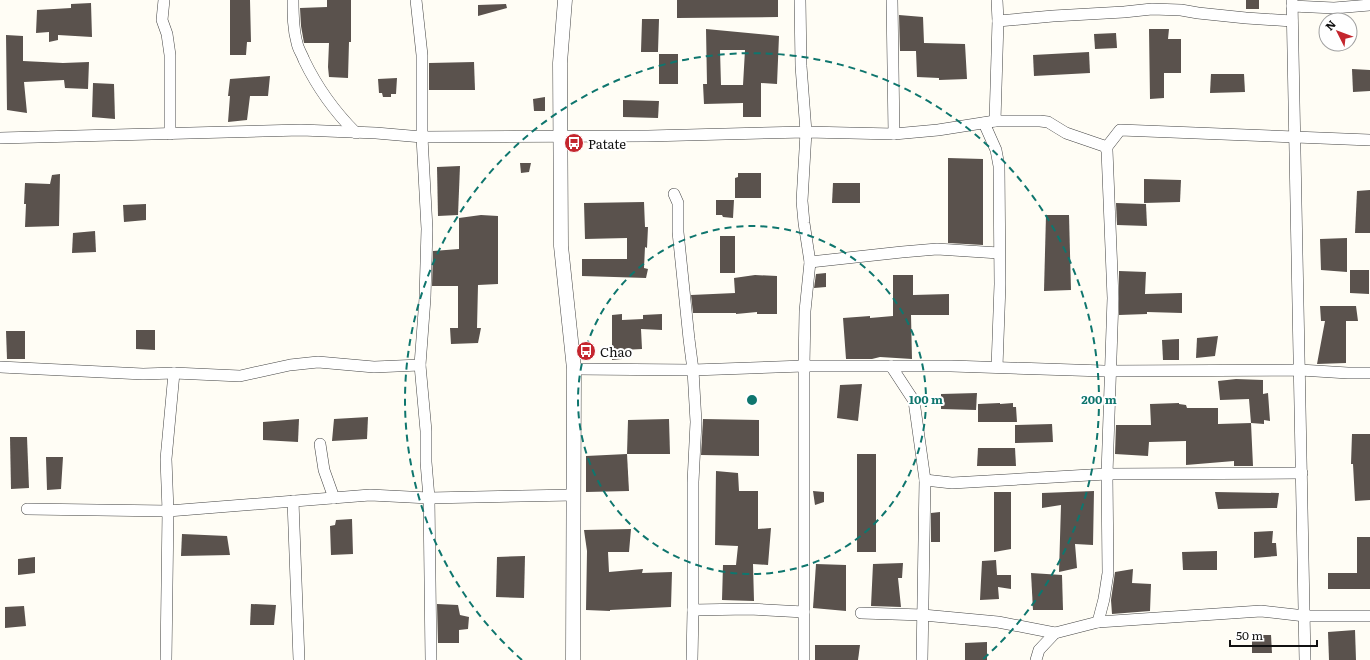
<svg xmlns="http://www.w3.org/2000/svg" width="1370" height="660" font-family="Literata,serif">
  <rect width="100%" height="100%" fill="#fffdf5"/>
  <!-- building -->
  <g fill="#5a524d" fill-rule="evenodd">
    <path d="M230 0H250L251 42H247L246 55H230Z"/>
    <path d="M327 0H351V42H349L348 78 329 77 328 67 329 43H304L301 26 300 8 327 7Z"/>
    <path d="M677 0H778V17L677 18Z"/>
    <rect x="1246" y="0" width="13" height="9"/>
    <path d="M91 3 92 37 58 35V40L49 42V32L36 33 37 10 71 8V4Z"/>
    <path d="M506 4 507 8 478 16V5Z"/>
    <path d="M899 15 923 17 924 43 965 44 967 79 939 80V78L917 77 916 51H900Z"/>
    <path d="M642 19H659L658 52H641Z"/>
    <path d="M706 29 779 36 777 84 761 83V117H743V103L704 104 703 84H707ZM720 50H745L743 85H721Z"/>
    <path d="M1149 29H1169L1168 39H1181V73H1164V98L1150 99Z"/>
    <path d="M1116 33 1117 48 1095 49 1094 34Z"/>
    <path d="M6 35 23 36V61L63 63 89 62 88 89 65 88 64 80 24 82 27 113 7 110Z"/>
    <path d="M1089 52 1090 73 1034 76 1033 55Z"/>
    <rect x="659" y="54" width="19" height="30"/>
    <path d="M474 62 475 90H429V63Z"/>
    <path d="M1352 69 1370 70V91L1353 92Z"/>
    <path d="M1211 74H1244L1245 92 1210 93Z"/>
    <path d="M270 76 268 96H250L247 120 228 122 230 96H228L230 79Z"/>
    <path d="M397 78 396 94H391V97H383L382 93H379L378 79Z"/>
    <path d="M93 83 114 84 115 119 92 117Z"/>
    <path d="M545 97V111H534L533 99Z"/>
    <path d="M623 100 659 101 658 118 623 117Z"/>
    <path d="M948 158 983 159V245L948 243Z"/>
    <path d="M520 163H531L529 172 521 173Z"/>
    <path d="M460 166 458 215 438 216 437 167Z"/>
    <path d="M738 173H761V198H735V178L738 177Z"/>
    <path d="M60 174 59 226 25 227 26 204H24L25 183 50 184 52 175Z"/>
    <path d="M1144 179 1181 180 1180 202 1144 203Z"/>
    <path d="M833 183H860V203H832Z"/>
    <path d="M1370 190V233H1355L1357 191Z"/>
    <path d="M716 200H734L733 218 723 217 722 215H716Z"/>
    <path d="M644 202 645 227H648L647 248 645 247 644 268 648 269 646 278 582 276V259H627V238L585 239 584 203Z"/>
    <path d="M1116 203 1146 204 1147 226 1117 225Z"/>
    <path d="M146 204V220L124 222 123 205Z"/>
    <path d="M481 215 498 216V284L478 285 477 328H481L478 343 451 344 450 328H458V286H432L433 251 459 249V218Z"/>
    <path d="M1046 215H1069L1071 290 1044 291Z"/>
    <path d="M95 231 96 252 72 253 73 233Z"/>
    <rect x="720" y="236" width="15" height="37"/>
    <path d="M1347 238V272L1321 270 1320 239Z"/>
    <path d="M1350 270H1369V294L1350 293Z"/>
    <path d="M1119 271 1146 272 1145 294 1182 293V313L1147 312V314L1119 315Z"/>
    <path d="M826 273V287L814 288 816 274Z"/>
    <path d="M755 275 777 276V314H757V312L736 314V313H693L691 295 735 293 734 278Z"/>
    <path d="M893 275H913V295L949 294V315H911L912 359 880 357 872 359H846L843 318 870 316V318L893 316Z"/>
    <path d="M1320 306H1356L1358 321H1346V363L1317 364 1325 321H1321Z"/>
    <path d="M622 314V320L643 319V315L662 314V330L641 329 642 349 623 350 622 359 612 360V315Z"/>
    <path d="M136 330H155V350L136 349Z"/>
    <path d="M6 331H25V359H7Z"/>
    <path d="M1218 336 1215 356 1196 358 1197 338Z"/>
    <path d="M1179 339V360H1163L1162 340Z"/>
    <path d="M1236 379 1263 380V394L1268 393 1270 421 1264 420V424L1251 423 1249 399 1220 400 1218 381Z"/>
    <path d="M862 384 858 421 837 418 840 385Z"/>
    <path d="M977 393 976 410 941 409V394Z"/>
    <path d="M1000 403V404L1013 403V407H1016L1017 422H978V404Z"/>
    <path d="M1179 403V404L1186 405 1187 408H1218V424L1251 423 1253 466H1234V461L1186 465V441L1149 442 1148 456 1115 454 1116 425H1151L1150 404Z"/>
    <path d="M368 417 367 439 332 441 334 419Z"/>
    <path d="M299 419 298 442 263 440V422Z"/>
    <path d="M669 419 670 454H627L628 420Z"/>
    <path d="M703 419 759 420V456L701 455Z"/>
    <path d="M1052 424 1053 442 1015 443V425Z"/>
    <path d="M1352 434H1370V500L1355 501 1353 464H1351Z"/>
    <path d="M10 437H27L29 488 11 489Z"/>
    <path d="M978 448H1015L1016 466H977Z"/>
    <path d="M627 454 629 491 586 492V456Z"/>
    <rect x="857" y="454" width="19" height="98"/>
    <path d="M46 457H63L61 489 47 490Z"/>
    <path d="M716 471 738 473 739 491H758V529L771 528 768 565 753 564 754 601 722 600 723 565H736L738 546 715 545Z"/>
    <path d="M813 491 824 492V502L815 505Z"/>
    <path d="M1094 491 1093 545 1075 544 1077 568 1059 572 1061 505 1042 508V493Z"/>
    <path d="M994 492H1011V549L994 552Z"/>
    <path d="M1215 492 1279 493 1277 508 1218 509Z"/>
    <path d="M940 512V542H931V513Z"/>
    <path d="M352 519 353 554 331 555 330 526 335 525 336 520Z"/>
    <path d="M631 529 629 552H608L609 572 643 569 642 573 672 572 671 607 610 610V611L586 610 587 551 584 530Z"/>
    <path d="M1273 531 1272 543H1276L1277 556 1254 558V532Z"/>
    <path d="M182 534 227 536 230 555 181 556Z"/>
    <path d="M1357 537H1370V589H1328V573H1357Z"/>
    <path d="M1217 551V570H1183L1182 552Z"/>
    <path d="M525 556 524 598 496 597 497 557Z"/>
    <path d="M35 557V573L18 575V559Z"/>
    <path d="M996 560 997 575H1011V589L998 587 999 599 980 600 982 561Z"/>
    <path d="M903 563 902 578H898L901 607 871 606 873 564Z"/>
    <path d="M816 564 846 565V611L813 608Z"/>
    <path d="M1133 569 1132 583 1151 584 1150 611 1112 614 1111 600 1115 572Z"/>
    <path d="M1031 573 1062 575 1063 610H1033Z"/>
    <path d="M251 604 276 605 274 625H250Z"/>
    <path d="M437 604 458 605 460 615 469 617 468 629 459 630V643H438Z"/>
    <path d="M24 606 26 626 5 628V607Z"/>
    <path d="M1355 630 1356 660H1329L1328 632Z"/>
    <path d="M1252 635H1271L1272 653H1252Z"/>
    <path d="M987 642V660H965V643Z"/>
    <path d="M815 645H860L858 660H815Z"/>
  </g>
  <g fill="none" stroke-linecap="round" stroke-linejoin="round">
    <!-- minor casing -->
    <g stroke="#444" stroke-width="12">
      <g id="minor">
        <path d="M164 0 162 20 167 34 170 55V134"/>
        <path d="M293 0C293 15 293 29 297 43 298 49 302 54 304 60 317 87 334 111 356 133"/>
        <path d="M416 0 422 55V137L427 229 425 298 420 365 426 431V462L429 498 431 660"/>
        <path d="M800 0 801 66 806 132 802 201 804 223 810 262 805 311 804 366V660"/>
        <path d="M892 0 894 134"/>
        <path d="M1292 0 1305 660"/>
        <path d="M1292 6 1334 8 1370 5"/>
        <path d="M998 21 1053 16 1124 12 1152 9 1181 10 1198 13 1246 18 1292 21"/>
        <path d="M995 121 998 21 997 0"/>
        <path d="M984 123 996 150 999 166 1000 284 997 367"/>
        <path d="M0 138 301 130 376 133 422 137 648 136 806 132 894 134 938 130 995 121H1040L1048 122 1066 133 1104 146 1107 150 1113 298 1107 474 1108 573 1104 599 1098 622"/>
        <path d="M1106 148 1120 130 1370 140"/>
        <path d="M674 194 678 203V232L689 339 693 370 696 422 693 482V610L692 660"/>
        <path d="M810 262 902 252 937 249 999 253"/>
        <path d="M891 366 914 401 925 480 922 660"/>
        <path d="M0 367 143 374 174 373 240 376 290 365 318 362 374 367 420 365"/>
        <path d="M574 369 693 370 804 366H951L1104 371 1300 370 1348 373H1370"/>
        <path d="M320 444 324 470 334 498"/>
        <path d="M925 480 952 483 1107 474 1302 473"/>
        <path d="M293 501 299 660"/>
        <path d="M27 509 168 511 370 495 429 498 574 495"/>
        <path d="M693 610 749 609 804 612"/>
        <path d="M861 613 923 615 998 622 1055 633 1098 622 1261 611 1305 616H1370"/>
        <path d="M166 660 168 511 166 459 174 373"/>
        <path d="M1036 660 1039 650 1055 633"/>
      </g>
    </g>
    <!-- tertiary casing -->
    <g stroke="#444" stroke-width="15">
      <path id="tertiary" d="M565 0 560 63 561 246 574 369 573 660"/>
    </g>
    <!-- minor -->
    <use href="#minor" stroke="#fff" stroke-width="11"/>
    <!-- tertiary -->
    <use href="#tertiary" stroke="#fff" stroke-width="14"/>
  </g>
  <!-- distance rings -->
  <g fill="none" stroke="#0f766e" stroke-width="2" stroke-dasharray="7 5">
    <circle cx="752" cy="400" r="174"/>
    <path d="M522 660A347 347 0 1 1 982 660"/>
  </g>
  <!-- icons -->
  <defs>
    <g id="bus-disc" transform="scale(1)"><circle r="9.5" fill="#c4262e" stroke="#fff"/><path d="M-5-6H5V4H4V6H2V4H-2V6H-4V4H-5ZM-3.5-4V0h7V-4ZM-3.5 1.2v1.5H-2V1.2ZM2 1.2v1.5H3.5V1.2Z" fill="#fff"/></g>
  </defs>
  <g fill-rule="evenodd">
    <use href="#bus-disc" x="574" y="143"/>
    <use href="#bus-disc" x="586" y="351"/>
  </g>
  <g text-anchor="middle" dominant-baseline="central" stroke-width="4" stroke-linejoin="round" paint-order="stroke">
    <!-- poi labels -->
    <g font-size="13" fill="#111" stroke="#fff" text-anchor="start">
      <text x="588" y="143">Patate</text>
      <text x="600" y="351">Chao</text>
    </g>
  </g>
  <circle cx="752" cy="400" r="6" fill="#0f766e" stroke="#fff" stroke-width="2"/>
  <g font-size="12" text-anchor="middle" font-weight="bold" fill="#0f766e" stroke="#fff" stroke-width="4" stroke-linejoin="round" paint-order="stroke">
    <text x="926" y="404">100 m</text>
    <text x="1099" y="404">200 m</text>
  </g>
  <!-- north arrow -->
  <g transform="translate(1338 32) rotate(312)"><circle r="19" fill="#ffffff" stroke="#a0a0a0"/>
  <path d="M0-3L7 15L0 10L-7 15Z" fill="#c4262e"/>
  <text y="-6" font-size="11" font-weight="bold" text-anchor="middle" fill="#111111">N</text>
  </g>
  <!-- scale -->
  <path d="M1230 640v6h87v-6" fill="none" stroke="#111111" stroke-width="2"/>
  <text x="1236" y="640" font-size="12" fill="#111111" stroke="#ffffff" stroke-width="3" paint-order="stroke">50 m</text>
</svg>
